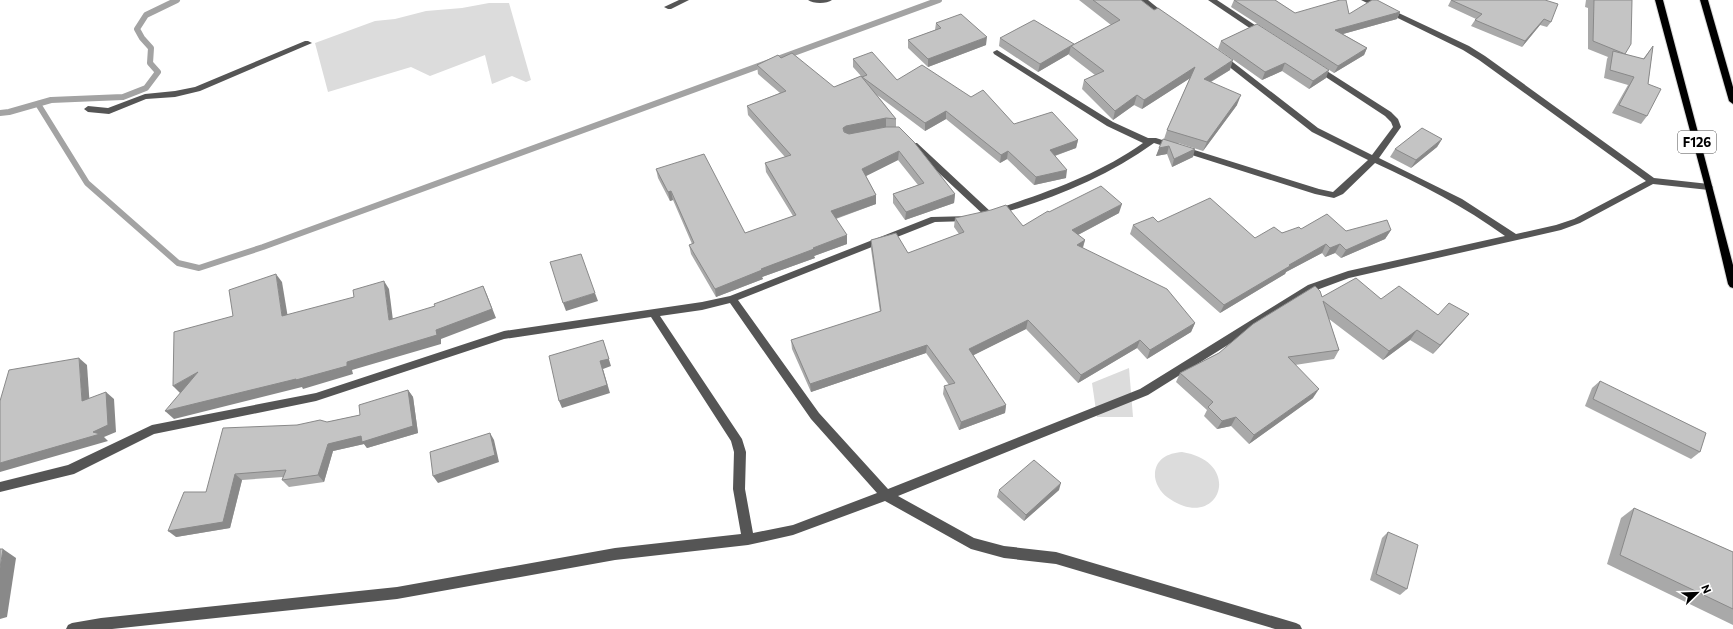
<svg xmlns="http://www.w3.org/2000/svg" width="1733" height="629" font-family="Commissioner,sans-serif">
  <rect width="100%" height="100%" fill="#fff"/>
  <!-- green -->
  <g fill="#dcdcdc">
    <path d="M489 3H509L531 80 526 82 512 76 492 84 485 55 430 76 411 67 328 92 315 43 375 21 395 19 426 11 462 8Z"/>
    <path d="M1129 368 1133 417H1097L1092 383Z"/>
    <path d="M1182 452C1245 462 1219 532 1170 499 1163 495 1156 486 1155 477 1154 460 1167 453 1182 452Z"/>
  </g>
  <g fill="none" stroke-linecap="round" stroke-linejoin="round">
    <!-- stream -->
    <g stroke="#a3a3a3" stroke-width="6">
      <path d="M38 104 87 183 178 263 199 268 263 247 939 0"/>
      <path d="M0 113 9 112 51 100 123 97 146 88 158 72 150 63 151 48 142 38 137 29 146 15 177 0"/>
    </g>
    <!-- major casing -->
    <g stroke="#dbdbdb" stroke-width="2">
      <g id="major">
        <path d="M1655 0H1663L1733 265V288L1730 287 1728 284 1705 187Z"/>
        <path d="M1700 0H1708L1733 87V104L1729 101Z"/>
      </g>
    </g>
    <!-- minor -->
    <g fill="#555" fill-rule="evenodd">
      <path d="M679 0H689L671 9H668L664 7Z"/>
      <path d="M808 0H832C827 4 813 4 808 0Z"/>
      <path d="M1139 0H1148L1169 17 1165 19H1162Z"/>
      <path d="M1208 0H1217L1267 33 1263 35H1260Z"/>
      <path d="M1361 0H1371L1469 46 1485 56 1654 178 1709 184 1713 187 1709 190 1653 184 1580 223 1561 230 1349 278 1314 291 1148 395 898 496 974 538 1004 546 1056 552 1296 623 1300 625 1302 629H1275L1056 564 1004 558 971 549 885 501 793 535 748 545 615 560 397 599 112 629H66L68 625 72 623 101 618 397 587 615 548 741 534 733 489 734 452 731 441 651 317 504 339 316 401 154 434 74 474 0 492V482L68 465 152 425 316 393 504 331 702 302 730 296 931 217 972 216 974 218 972 220 969 221 935 222 738 300 819 413 888 489 1140 389 1308 285 1348 271 1505 236C1465 207 1421 184 1375 163L1343 194 1334 198 1315 194 1154 143C1107 177 1052 199 996 215L993 214 992 217H986L911 147 910 145 911 143H917L991 212 993 210C1045 193 1098 175 1143 143L1107 126 994 54 993 52 997 50 1113 122 1148 138H1156L1319 189 1333 192 1368 160 1312 132 1218 58 1222 56H1225L1318 128 1372 155 1393 127 1391 122 1385 116 1312 68 1316 66H1319L1391 112 1398 119 1401 127 1379 158 1462 199 1516 234 1556 225 1574 219 1646 181 1479 60 1463 50ZM730 303 811 419 877 493 793 525 753 533 745 489 746 452 742 439 660 316 702 310Z"/>
      <path d="M305 41H308L312 43 200 91 175 97 146 99 109 114 88 112 84 109 88 106 108 108 145 94 175 91 195 87Z"/>
    </g>
    <!-- major -->
    <use href="#major" fill="#000" fill-rule="evenodd"/>
  </g>
  <!-- wall -->
  <g fill="#a9a9a9">
    <path d="M1079 0H1141L1230 70 1211 82 1237 105 1203 151 1178 143 1193 157 1172 167 1167 154 1156 156 1164 139 1167 130 1190 78 1142 109 1134 105 1113 120 1082 89 1084 80 1095 75 1069 55V54L1038 72 999 46 1000 38 1074 44 1111 25Z"/>
    <path d="M1234 0H1275L1295 13 1349 14 1400 12 1397 19 1343 34 1367 48 1364 55 1334 73 1231 7Z"/>
    <path d="M1451 0H1545L1551 22 1547 27 1540 25 1522 47 1471 26 1475 20 1476 19 1448 6Z"/>
    <path d="M1586 0H1632L1624 54 1643 59 1653 46 1648 84 1647 116 1641 124 1612 113 1628 85 1604 78 1607 59 1608 57 1588 49V8L1585 7Z"/>
    <path d="M936 23 986 45 928 67 908 48V40L935 30Z"/>
    <path d="M1257 24 1326 78 1309 89 1282 71 1262 80 1218 49 1221 41Z"/>
    <path d="M781 58 834 87 861 76 853 67V59L897 80 971 97 1014 124 1078 140 1076 148 1055 156 1066 178 1034 185 1007 159 1000 163 946 119 925 131 877 95 896 119V127L955 194 954 203 905 220 893 203V194L918 185 898 160 866 176 876 195V204L836 219 847 244 814 256 815 258 762 277 763 279 716 297 691 254 689 245 692 244 673 200 670 201 658 178 656 169 745 233 793 216 766 172 765 163 785 157 748 115 747 106 780 93 758 74 757 65Z"/>
    <path d="M1442 139 1437 147 1411 168 1390 157 1395 149Z"/>
    <path d="M1049 212 1119 213 1078 235 1085 240 1083 248 1195 323 1191 332 1147 359 1137 348 1078 383 1026 329 973 355 1006 405 1005 413 959 430 943 394 944 386 949 385 926 353 811 392 792 349 791 340 880 312 871 249V240L908 253 959 234 954 227 955 218 1023 226Z"/>
    <path d="M1158 222 1255 238 1301 229 1346 231 1391 230 1385 239 1341 258 1335 253 1325 257 1322 253 1286 272 1285 274 1220 313 1130 234 1133 225Z"/>
    <path d="M1322 297 1381 299 1438 315 1469 314 1461 323 1433 354 1410 340 1383 360 1329 319 1339 350 1334 359 1295 365 1313 398 1249 444 1231 426 1217 429 1204 416 1207 410 1176 382 1180 373 1219 353Z"/>
    <path d="M1600 381 1700 452 1691 459 1585 406 1592 388Z"/>
    <path d="M408 390 413 397 418 433 367 448 364 444 333 451 324 482 289 487 282 480 283 477 242 480 230 528 176 537 206 492 297 425 327 422 360 415Z"/>
    <path d="M999 490H1059L1024 521 997 497Z"/>
    <path d="M1634 508 1733 552V625L1607 564 1621 518Z"/>
    <path d="M1388 532 1407 589 1400 595 1370 580 1382 538Z"/>
  </g>
  <!-- shaded-wall -->
  <g fill="#898989">
    <path d="M1400 12 1397 19 1332 37 1335 30Z"/>
    <path d="M1544 19 1540 25 1522 47 1525 41Z"/>
    <path d="M987 37 986 45 928 67V59Z"/>
    <path d="M1071 46 1069 54 1038 72 1040 64Z"/>
    <path d="M1367 48 1364 55 1334 73 1338 66Z"/>
    <path d="M1233 60 1230 70 1200 88 1204 79Z"/>
    <path d="M1285 63 1282 71 1262 80 1265 72Z"/>
    <path d="M1195 67 1192 77 1142 109 1144 100Z"/>
    <path d="M1329 70 1326 78 1309 89 1313 81Z"/>
    <path d="M1137 95 1134 105 1113 120 1115 111Z"/>
    <path d="M1241 95 1237 105 1203 151 1207 142Z"/>
    <path d="M946 111V119L925 131V123Z"/>
    <path d="M886 118V127L846 135 843 128 846 126Z"/>
    <path d="M1442 139 1437 147 1411 168 1416 160Z"/>
    <path d="M1078 140 1076 148 1048 158 1050 150Z"/>
    <path d="M1169 146 1167 154 1156 156 1159 148Z"/>
    <path d="M1195 149 1193 157 1172 167 1174 159Z"/>
    <path d="M899 151 898 160 862 178V169Z"/>
    <path d="M1008 151 1007 159 1000 163 1001 155Z"/>
    <path d="M1067 170 1066 178 1034 185 1036 177Z"/>
    <path d="M671 191 673 200 670 201 668 192Z"/>
    <path d="M955 194 954 203 905 220 906 212Z"/>
    <path d="M876 195V204L831 220V211Z"/>
    <path d="M1122 204 1119 213 1070 239 1072 230Z"/>
    <path d="M1391 230 1385 239 1341 258 1346 250Z"/>
    <path d="M847 235V244L814 256 815 258 762 277 763 279 716 297 715 289 761 269 813 248Z"/>
    <path d="M1085 240 1082 249 1077 245Z"/>
    <path d="M1326 244 1322 253 1286 272 1285 274 1220 313 1224 305 1289 265Z"/>
    <path d="M1340 244 1335 253 1325 257 1330 248Z"/>
    <path d="M276 274 282 282 289 324 282 316Z"/>
    <path d="M384 281 389 289 394 328 389 320Z"/>
    <path d="M483 286 487 295 496 318 441 339V344L352 370 353 374 303 389 302 387 174 419 165 411 347 362Z"/>
    <path d="M595 293 598 301 566 311 563 303Z"/>
    <path d="M1469 314 1461 323 1433 354 1440 345Z"/>
    <path d="M1028 320 1026 329 968 358 969 349Z"/>
    <path d="M1195 323 1191 332 1147 359 1150 350Z"/>
    <path d="M1417 330 1410 340 1383 360 1389 351Z"/>
    <path d="M603 340 611 366 603 369 610 393 562 408 559 401 600 361Z"/>
    <path d="M1140 340 1137 348 1078 383 1081 375Z"/>
    <path d="M927 345 926 353 811 392 810 384Z"/>
    <path d="M79 358 87 365 90 408 82 401Z"/>
    <path d="M198 372 181 394 173 386Z"/>
    <path d="M1319 389 1313 398 1249 444 1254 435Z"/>
    <path d="M408 390 413 397 418 433 367 448 364 444 333 451 324 482 318 475 328 444Z"/>
    <path d="M106 392 114 399 116 432 104 437 108 441 0 472V463L93 432Z"/>
    <path d="M1006 405 1005 413 959 430 961 422Z"/>
    <path d="M1236 417 1231 426 1217 429 1222 421Z"/>
    <path d="M490 433 494 440 499 462 438 483 433 476Z"/>
    <path d="M235 474 242 480 230 528 176 537 168 531Z"/>
    <path d="M1061 483 1059 490 1024 521 1026 515Z"/>
    <path d="M3 549 16 558 7 617 0 619V568Z"/>
  </g>
  <!-- building -->
  <g fill="#c4c4c4" stroke="#898989">
    <path d="M1093 0H1141L1154 10 1158 8 1233 60 1204 79 1241 95 1207 142 1167 130 1195 67 1144 100 1137 95 1115 111 1084 80 1104 71 1071 46 1120 20Z"/>
    <path d="M1234 0H1275L1295 13 1340 0H1346L1349 14 1372 0H1377L1400 12 1335 30 1367 48 1338 66Z"/>
    <path d="M1451 0H1545L1558 4 1551 22 1544 19 1525 41 1475 20 1482 14Z"/>
    <path d="M1594 0H1632L1631 44 1625 54 1593 41Z"/>
    <path d="M961 14 987 37 928 59 908 40 941 28 936 23Z"/>
    <path d="M1034 20 1074 44 1040 64 1000 38Z"/>
    <path d="M1257 24 1329 70 1313 81 1285 63 1265 72 1221 41Z"/>
    <path d="M1653 46 1648 84 1661 89 1647 116 1619 105 1634 77 1610 70 1613 51 1644 59Z"/>
    <path d="M872 52 897 80 922 65 971 97 983 90 1014 124 1052 112 1078 140 1050 150 1067 170 1036 177 1008 151 1001 155 946 111 925 123 862 77 867 75 853 59Z"/>
    <path d="M792 53 834 87 861 76 896 119 886 118 846 126 843 128 844 132 849 134 886 127H899L914 142 955 194 906 212 893 194 924 183 899 151 862 169 876 195 831 211 847 235 813 248 814 249 761 269 762 270 715 289 689 245 694 243 671 191 668 192 656 169 704 154 745 233 796 215 765 163 791 155 747 106 786 91 757 65 778 55 781 58Z"/>
    <path d="M1422 128 1442 139 1416 160 1395 149Z"/>
    <path d="M1163 139 1195 149 1174 159 1169 146 1159 148Z"/>
    <path d="M1101 186 1122 204 1072 230 1085 240 1077 245 1167 289 1195 323 1150 350 1140 340 1081 375 1028 320 969 349 1006 405 961 422 944 386 955 383 927 345 810 384 791 340 881 311 871 240 896 233 908 253 964 232 955 218 991 210 1006 205 1023 226 1048 211 1049 212Z"/>
    <path d="M1210 198 1255 238 1274 227 1282 233 1299 227 1301 229 1327 214 1346 231 1387 220 1391 230 1346 250 1340 244 1330 248 1326 244 1289 265 1290 266 1224 305 1133 225 1153 217 1158 222Z"/>
    <path d="M581 254 595 293 563 303 550 262Z"/>
    <path d="M276 274 282 316 354 297 353 290 384 281 389 320 435 306 434 304 483 286 492 309 436 330 437 335 347 362V366L296 380V379L165 411 198 372 173 386 174 332 233 316 229 290Z"/>
    <path d="M1356 278 1381 299 1399 286 1438 315 1449 303 1469 314 1440 345 1417 330 1389 351 1323 301 1339 350 1288 357 1319 389 1254 435 1236 417 1222 421 1208 407 1213 402 1180 373 1219 353 1253 324 1315 286 1320 291 1322 297Z"/>
    <path d="M603 340 609 359 600 361 607 385 559 401 549 356Z"/>
    <path d="M79 358 82 401 106 392 108 425 93 432 100 434 0 463V401L9 370Z"/>
    <path d="M1600 381 1706 433 1700 452 1593 399Z"/>
    <path d="M408 390 413 426 362 442 361 436 328 444 318 475 282 480 286 470 235 474 223 522 168 531 184 492H206L223 428 297 425 320 420 327 422 360 415 359 405Z"/>
    <path d="M490 433 495 455 433 476 430 452Z"/>
    <path d="M1034 460 1061 483 1026 515 999 490Z"/>
    <path d="M1634 508 1733 552V609L1620 555Z"/>
    <path d="M1388 532 1418 545 1407 589 1376 574Z"/>
    <path d="M0 549H3L0 568Z"/>
  </g>
  <g text-anchor="middle" dominant-baseline="central" stroke-width="4" stroke-linejoin="round" paint-order="stroke">
    <!-- shield labels -->
    <rect fill="#fff" stroke="#4c4c4c" stroke-width="1" x="1678" y="131" width="38" height="22" rx="3"/>
    <g font-size="13" font-weight="bold" fill="#000">
      <text x="1697" y="142">F126</text>
    </g>
  </g>
  <!-- north arrow -->
  <g transform="translate(1697 593) rotate(67)" stroke="#ffffff" stroke-width="3" paint-order="stroke">
  <path d="M0-3L7 15L0 10L-7 15Z" fill="#000000"/>
  <text y="-6" font-size="11" font-weight="bold" text-anchor="middle" fill="#000000">N</text>
  </g>
</svg>
